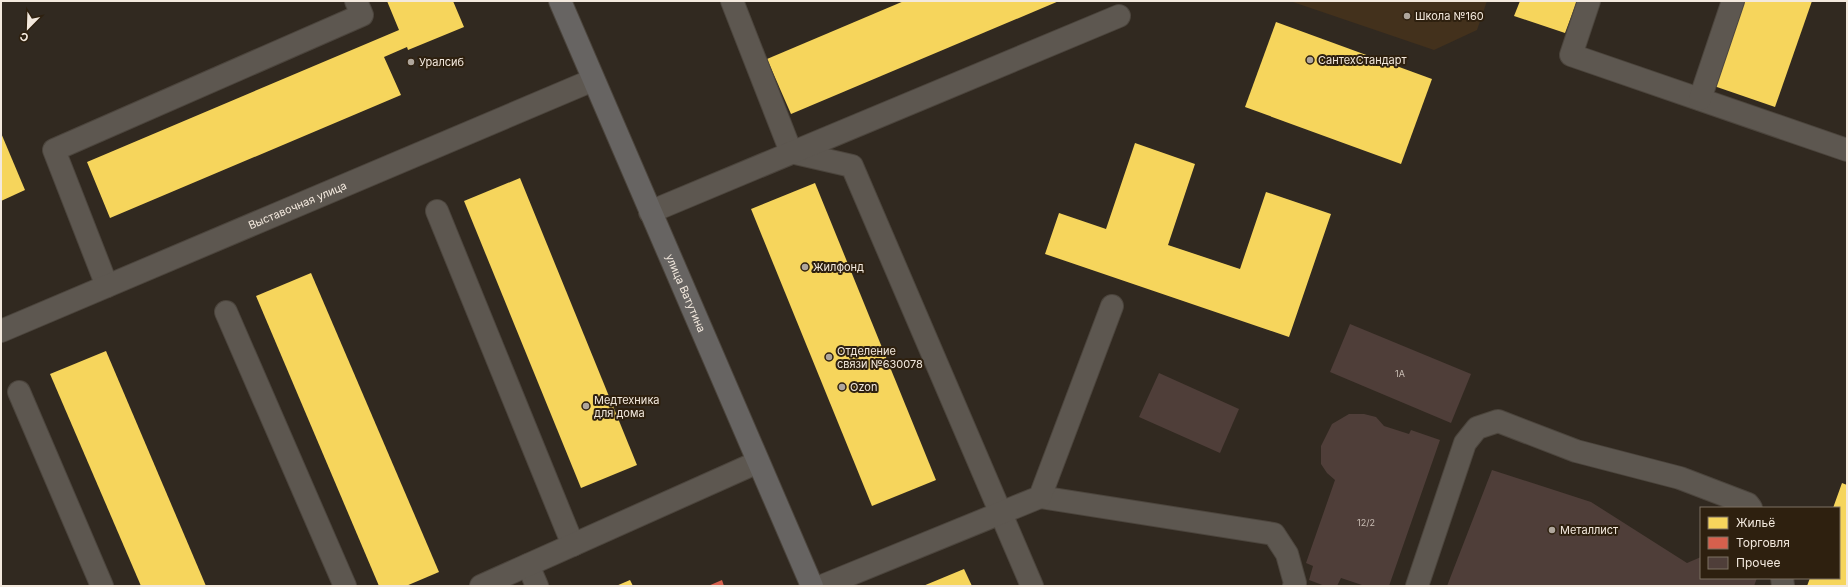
<svg xmlns="http://www.w3.org/2000/svg" width="1848" height="587" font-family="Inter,sans-serif">
  <rect width="100%" height="100%" fill="#312920"/>
  <!-- built -->
  <path fill="#43311c" d="M1290 1H1487L1477 30 1434 50Z"/>
  <!-- homes -->
  <g fill="#f6d55c">
    <path d="M387 1H453L464 27 408 50 407 47 384 57 401 95 110 218 87 162 399 30Z"/>
    <path d="M904 1H1059L791 114 767 59Z"/>
    <path d="M1520 1H1577L1565 33 1514 16Z"/>
    <path d="M1744 1H1812L1775 107 1714 86Z"/>
    <path d="M1276 22 1432 79 1401 164 1245 107Z"/>
    <path d="M1 133 25 190 1 201Z"/>
    <path d="M1135 143 1195 164 1168 245 1240 269 1266 192 1331 214 1289 337 1045 254 1059 213 1106 229Z"/>
    <path d="M520 178 637 465 581 488 464 201Z"/>
    <path d="M815 183 936 480 872 506 751 209Z"/>
    <path d="M311 273 439 572 406 586H379L256 296Z"/>
    <path d="M106 351 206 586H141L50 374Z"/>
    <path d="M1842 483 1847 485V586H1807L1810 578H1839V508H1833Z"/>
    <path d="M964 569 972 586H923Z"/>
    <path d="M630 580 633 586H616Z"/>
  </g>
  <!-- shops -->
  <path fill="#d6604d" d="M722 580 724 586H708Z"/>
  <!-- building -->
  <g fill="#4f3e39">
    <path d="M1350 324 1471 374 1451 423 1330 372Z"/>
    <path d="M1159 373 1239 409 1220 453 1139 417Z"/>
    <path d="M1349 414H1364L1376 417 1384 426 1409 434 1411 430 1440 440 1389 586H1365L1341 578 1337 586H1325L1309 580 1313 566 1306 563 1335 480 1327 473 1321 464V446L1332 424Z"/>
    <path d="M1492 470 1591 502 1687 563 1701 557V578H1757L1754 586H1447Z"/>
  </g>
  <g fill="none" stroke-linecap="round" stroke-linejoin="round">
    <!-- minor casing -->
    <g stroke="#4c453d" stroke-width="24">
      <g id="minor">
        <path d="M732 1 791 152"/>
        <path d="M1589 1 1571 55 1847 150"/>
        <path d="M1700 99 1733 1"/>
        <path d="M791 152 852 166 1032 586"/>
        <path d="M437 211 573 545"/>
        <path d="M650 212 1119 16"/>
        <path d="M107 286 54 150 362 15 356 1"/>
        <path d="M226 312 345 586"/>
        <path id="s1" d="M1 331 593 80"/>
        <path d="M19 392 102 586"/>
        <path d="M1040 497 1274 534 1287 554 1295 583 1294 586"/>
        <path d="M528 565 537 586"/>
        <path d="M1782 578 1783 586"/>
        <path d="M481 586 758 462"/>
        <path d="M822 586 1040 497 1112 306"/>
        <path d="M1417 586 1465 443 1477 428 1498 421 1576 451 1680 478 1748 504 1751 508"/>
      </g>
    </g>
    <!-- major casing -->
    <g stroke="#4c453d" stroke-width="24">
      <g id="major">
        <path id="s2" d="M560 1 812 586"/>
      </g>
    </g>
    <!-- minor -->
    <use href="#minor" stroke="#5d5750" stroke-width="22"/>
    <!-- major -->
    <use href="#major" stroke="#676462" stroke-width="22"/>
  </g>
  <!-- markers -->
  <g fill="#afa69c" stroke="#2e200f" stroke-width="1.5">
    <circle cx="1407" cy="16" r="4"/>
    <circle cx="1310" cy="60" r="4"/>
    <circle cx="411" cy="62" r="4"/>
    <circle cx="805" cy="267" r="4"/>
    <circle cx="829" cy="357" r="4"/>
    <circle cx="842" cy="387" r="4"/>
    <circle cx="586" cy="406" r="4"/>
    <circle cx="1552" cy="530" r="4"/>
  </g>
  <g text-anchor="middle" dominant-baseline="central" stroke-width="4" stroke-linejoin="round" paint-order="stroke">
    <!-- number labels -->
    <g font-size="9" fill="#cabeb5">
      <text x="1400" y="373">1А</text>
      <text x="1366" y="522">12/2</text>
    </g>
    <!-- poi labels -->
    <g font-size="11" fill="#f3e9de" stroke="#2e200f" text-anchor="start">
      <text x="1415" y="16">Школа №160</text>
      <text x="1318" y="60">СантехСтандарт</text>
      <text x="419" y="62">Уралсиб</text>
      <text x="813" y="267">Жилфонд</text>
      <text x="837" y="351">Отделение<tspan x="837" dy="13">связи №630078</tspan></text>
      <text x="850" y="387">Ozon</text>
      <text x="594" y="400">Медтехника<tspan x="594" dy="13">для дома</tspan></text>
      <text x="1560" y="530">Металлист</text>
    </g>
    <!-- street labels -->
    <g font-size="11" fill="#f3e9de" stroke="#2e200f">
      <text stroke="none"><textPath href="#s1" startOffset="322">Выставочная улица</textPath></text>
      <text stroke="none"><textPath href="#s2" startOffset="318">улица Ватутина</textPath></text>
    </g>
  </g>
  <!-- border -->
  <rect width="1848" height="587" fill="none" stroke="#f3e9de" stroke-width="4"/>
  <!-- legend -->
  <rect x="1700" y="507" width="140" height="72" fill="#2e200f" stroke="#7d7062"/>
  <rect x="1708" y="517" width="20" height="12" fill="#f6d55c" stroke="#7d7062"/>
  <text x="1736" y="527" font-size="12" fill="#f3e9de">Жильё</text>
  <rect x="1708" y="537" width="20" height="12" fill="#d6604d" stroke="#7d7062"/>
  <text x="1736" y="547" font-size="12" fill="#f3e9de">Торговля</text>
  <rect x="1708" y="557" width="20" height="12" fill="#4f3e39" stroke="#7d7062"/>
  <text x="1736" y="567" font-size="12" fill="#f3e9de">Прочее</text>
  <!-- north arrow -->
  <g transform="translate(28 28) rotate(203)" stroke="#2e200f" stroke-width="3" paint-order="stroke">
  <path d="M0-3L7 15L0 10L-7 15Z" fill="#f3e9de"/>
  <text y="-6" font-size="11" font-weight="bold" text-anchor="middle" fill="#f3e9de">С</text>
  </g>
</svg>
